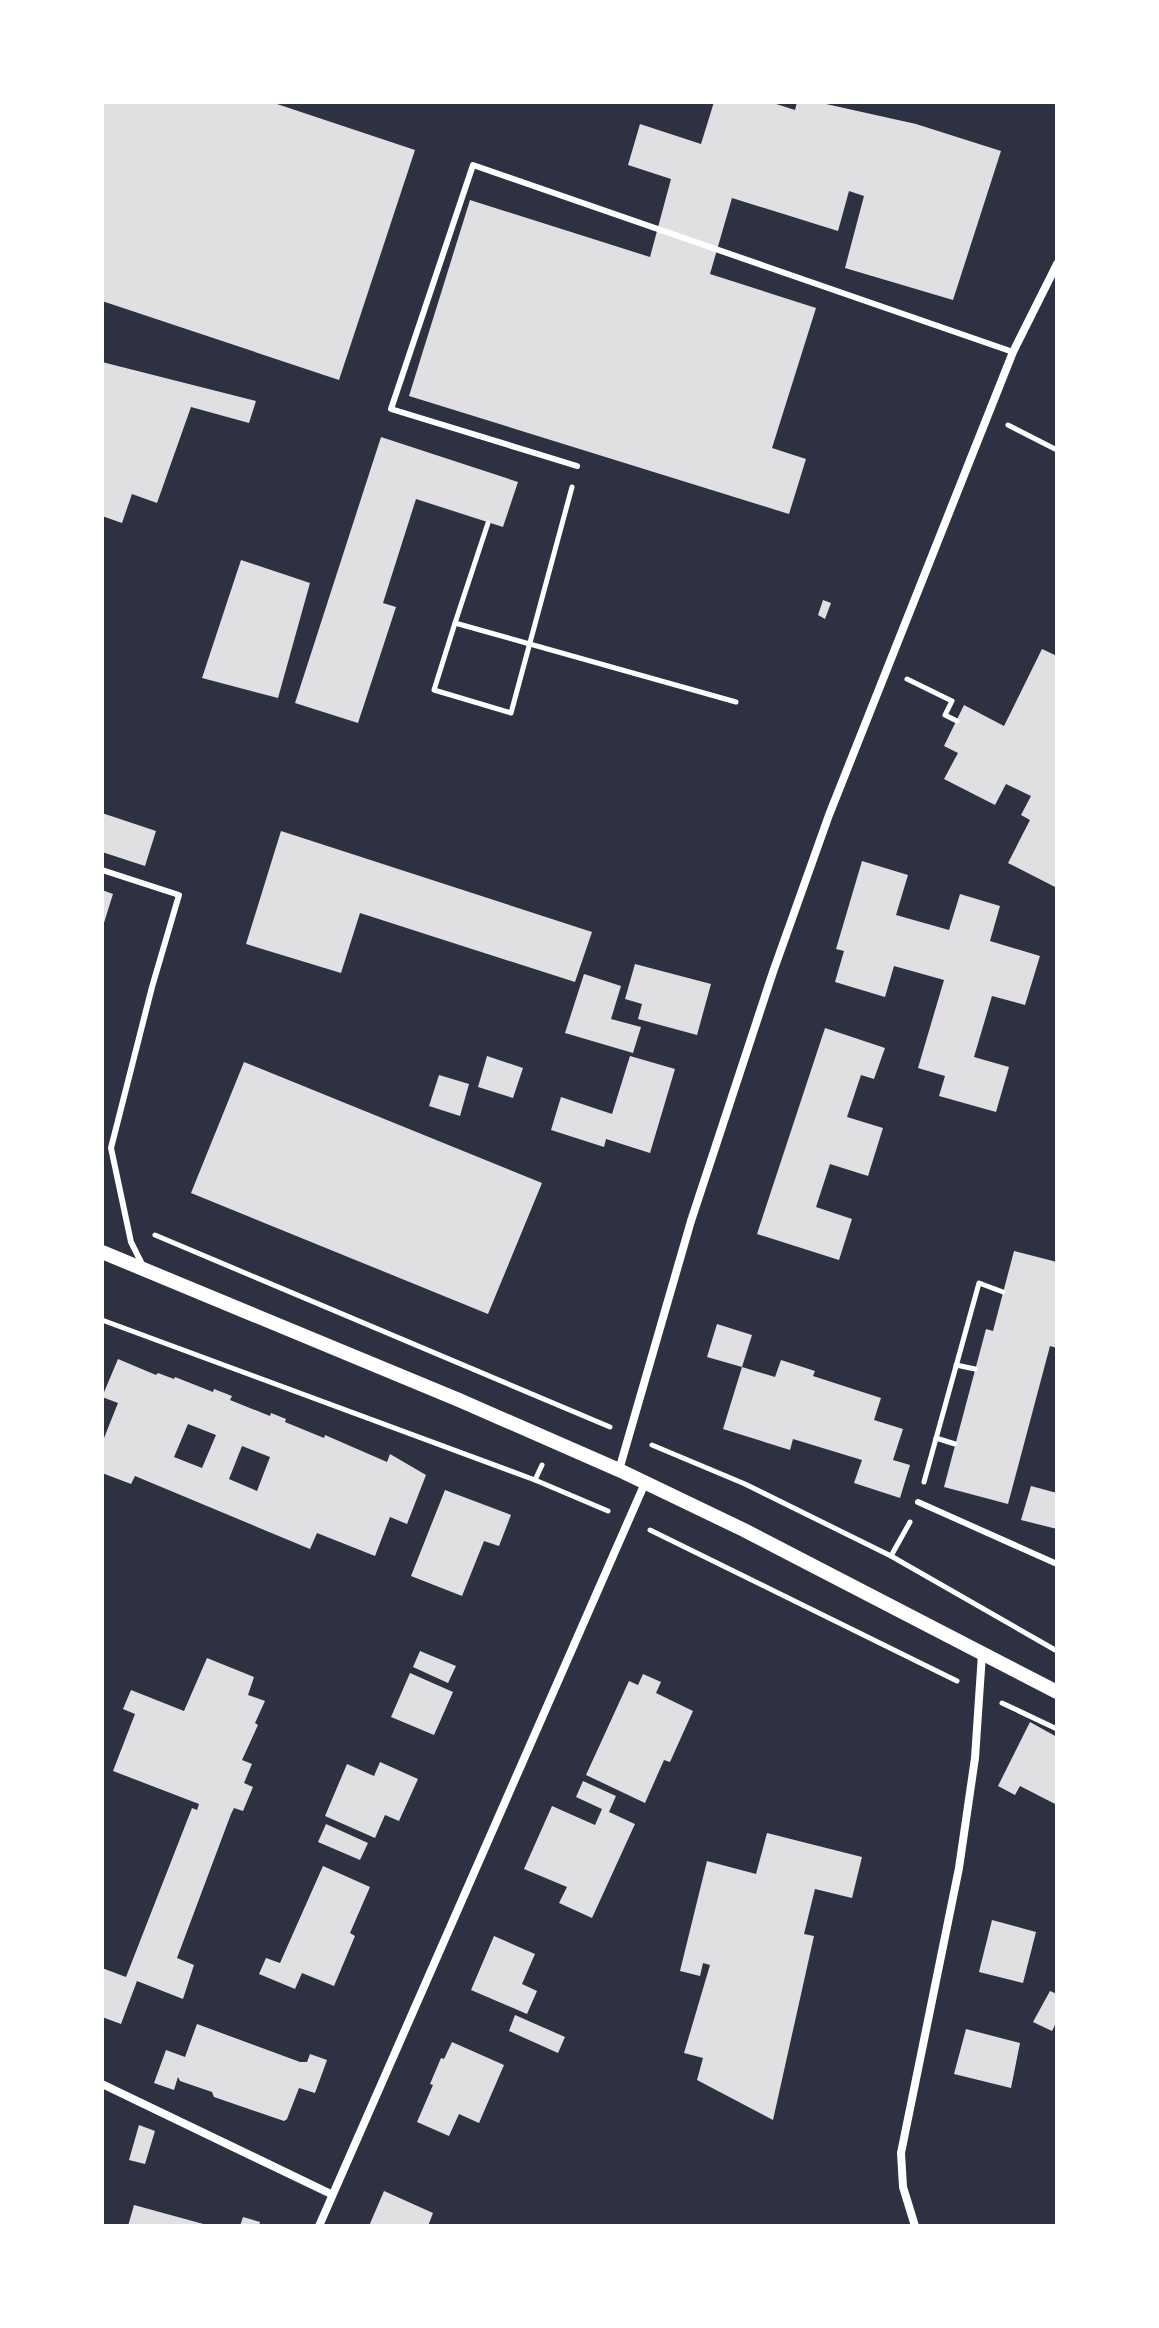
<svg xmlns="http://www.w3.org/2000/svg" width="1159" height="2328" font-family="'Nunito Sans',sans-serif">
  <rect width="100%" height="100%" fill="#2d3142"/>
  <!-- building -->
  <g fill="#e0e0e3" fill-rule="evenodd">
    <path d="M102 102H271L415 150 339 380 102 301Z"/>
    <path d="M714 102H770L795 110 797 102H817L916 124 1001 151 953 300 845 268 864 196 849 191 838 231 732 198 710 274 816 308 772 448 806 459 789 514 409 396 470 200 650 257 671 179 628 165 640 124 701 144Z"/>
    <path d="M102 362 256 401 249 423 191 407 157 503 132 494 122 523 102 516Z"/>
    <path d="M381 437 518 482 503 527 416 499 383 603 396 607 358 723 295 703Z"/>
    <path d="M241 560 310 583 278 698 202 678Z"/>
    <path d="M823 600 831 603 825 619 818 615Z"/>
    <path d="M1042 649 1057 656V888L1008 863 1030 820 1021 815 1031 796 1006 784 995 805 944 779 958 753 944 746 964 705 1004 726Z"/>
    <path d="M102 813 156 831 145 866 102 852Z"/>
    <path d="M281 831 592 932 575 982 360 913 341 973 246 944Z"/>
    <path d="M862 861 908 875 896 915 949 930 960 894 1000 906 990 941 1040 956 1025 1005 992 996 974 1057 1009 1067 996 1112 939 1096 945 1076 918 1068 944 980 894 966 885 997 835 982 844 951 836 949Z"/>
    <path d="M102 890 113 894 103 926H102Z"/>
    <path d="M635 964 711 984 697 1035 638 1019 642 1004 625 999Z"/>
    <path d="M584 974 621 986 611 1019 641 1027 633 1053 565 1033Z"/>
    <path d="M825 1028 885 1048 874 1079 861 1075 847 1117 883 1128 868 1176 830 1164 816 1207 852 1219 839 1260 757 1234Z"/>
    <path d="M487 1056 523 1068 513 1098 478 1087Z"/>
    <path d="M630 1056 675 1069 650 1153 606 1139 604 1147 551 1130 561 1097 612 1114Z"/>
    <path d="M244 1062 542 1183 488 1314 191 1193Z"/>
    <path d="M439 1075 469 1084 460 1116 429 1106Z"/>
    <path d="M1014 1251 1057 1262V1348L1050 1346 1008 1504 944 1487 986 1329 993 1331Z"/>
    <path d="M717 1324 752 1335 742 1367 707 1357Z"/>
    <path d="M118 1359 156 1375 158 1373 174 1379 175 1377 213 1392 214 1389 232 1396 230 1400 270 1416 271 1413 286 1419 285 1422 324 1438 325 1435 387 1462 390 1454 426 1475 407 1524 390 1517 375 1556 317 1533 310 1549 135 1476 131 1484 102 1473V1437L104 1438 118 1403 102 1397ZM188 1424 216 1435 202 1468 174 1457ZM242 1446 270 1457 257 1491 229 1479Z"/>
    <path d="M781 1360 815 1371 813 1376 881 1398 874 1420 903 1429 893 1460 910 1465 900 1498 854 1483 862 1460 793 1439 790 1450 723 1429 742 1367 775 1377Z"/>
    <path d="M1031 1486 1057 1493V1529L1021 1520Z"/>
    <path d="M445 1490 511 1515 499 1546 484 1541 462 1596 411 1576Z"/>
    <path d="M420 1651 456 1666 448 1683 413 1667Z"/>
    <path d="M207 1658 254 1677 248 1695 265 1701 255 1723 258 1725 242 1760 252 1764 244 1783 253 1787 243 1811 234 1808 231 1814 177 1958 194 1965 183 1999 137 1981 121 2024 102 2017V1968L126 1977 192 1808 197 1810 199 1804 113 1771 135 1714 123 1709 131 1690 184 1711Z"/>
    <path d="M410 1673 453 1692 434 1735 391 1717Z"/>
    <path d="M643 1674 661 1682 656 1693 693 1711 670 1762 664 1760 645 1803 586 1775 629 1681 638 1685Z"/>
    <path d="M1030 1722 1057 1737V1805L1020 1786 1015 1795 998 1786Z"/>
    <path d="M380 1762 418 1779 399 1821 385 1815 375 1838 325 1816 347 1764 374 1776Z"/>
    <path d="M583 1781 616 1796 609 1812 635 1824 592 1918 559 1903 567 1887 524 1869 552 1806 595 1825 602 1809 576 1797Z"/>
    <path d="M326 1824 368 1843 360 1860 318 1842Z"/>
    <path d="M767 1833 862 1857 852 1898 815 1889 804 1934 814 1936 773 2120 697 2080 703 2058 684 2053 710 1965 703 1963 700 1976 680 1971 707 1861 756 1874Z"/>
    <path d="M323 1866 370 1887 350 1933 355 1936 334 1986 302 1973 295 1989 259 1974 266 1958 280 1963Z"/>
    <path d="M992 1920 1036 1932 1023 1983 979 1972Z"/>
    <path d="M494 1936 535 1954 522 1984 537 1991 527 2014 471 1990Z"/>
    <path d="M1050 1991 1057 1994V2021L1052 2031 1033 2022Z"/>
    <path d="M515 2015 565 2037 558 2053 509 2031Z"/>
    <path d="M197 2024 300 2062H307L310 2054 327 2060 315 2093 299 2088 287 2119 284 2121 214 2097 212 2092 180 2081 178 2077 174 2090 154 2083 166 2050 185 2057Z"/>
    <path d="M966 2029 1020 2043 1011 2088 954 2074Z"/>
    <path d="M452 2042 504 2065 479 2123 459 2114 449 2136 417 2122 433 2085 430 2084 441 2058 444 2059Z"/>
    <path d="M139 2125 155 2131 145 2164 129 2160Z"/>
    <path d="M384 2191 433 2213 428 2226H369Z"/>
    <path d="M134 2205 207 2225 206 2226H128Z"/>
    <path d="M243 2217 260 2222 259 2226H240Z"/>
  </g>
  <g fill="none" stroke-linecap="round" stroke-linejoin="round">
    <!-- path -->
    <g stroke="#fff" stroke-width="5">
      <path d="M1008 425 1057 450"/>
      <path d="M572 487 511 713 434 690 455 623 736 702"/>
      <path d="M455 623 488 523"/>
      <path d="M907 679 952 701 945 715 957 721"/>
      <path d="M155 1235 610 1427"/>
      <path d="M102 1320 535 1480 542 1465"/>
      <path d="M956 1365 975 1369"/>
      <path d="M936 1438 955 1444"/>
      <path d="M652 1445 745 1484 891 1556 1057 1651"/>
      <path d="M535 1480 608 1511"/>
      <path d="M924 1482 979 1283 1003 1292"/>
      <path d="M650 1530 957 1681"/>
      <path d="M891 1556 910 1522"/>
      <path d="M1002 1703 1057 1729"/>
    </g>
    <!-- service -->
    <g stroke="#fff" stroke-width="6">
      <path d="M577 466 391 409 473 165 1013 352"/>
      <path d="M102 870 179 895 152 987 111 1148 131 1242 143 1266"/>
      <path d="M918 1502 1057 1564"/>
    </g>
    <!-- minor -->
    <g stroke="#fff" stroke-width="8">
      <path d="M619 1470 691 1221 773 972 829 815 1013 352 1057 264"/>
      <path d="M102 2084 331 2194"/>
      <path d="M319 2226 645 1483"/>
      <path d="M915 2226 903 2187 901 2153 959 1868 975 1758 982 1654"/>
    </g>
    <!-- tertiary -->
    <path stroke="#fff" stroke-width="14" d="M102 1252 459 1400 619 1470 744 1530 1057 1692"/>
  </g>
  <!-- border -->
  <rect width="1159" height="2328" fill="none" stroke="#ffffff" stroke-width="208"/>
</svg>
